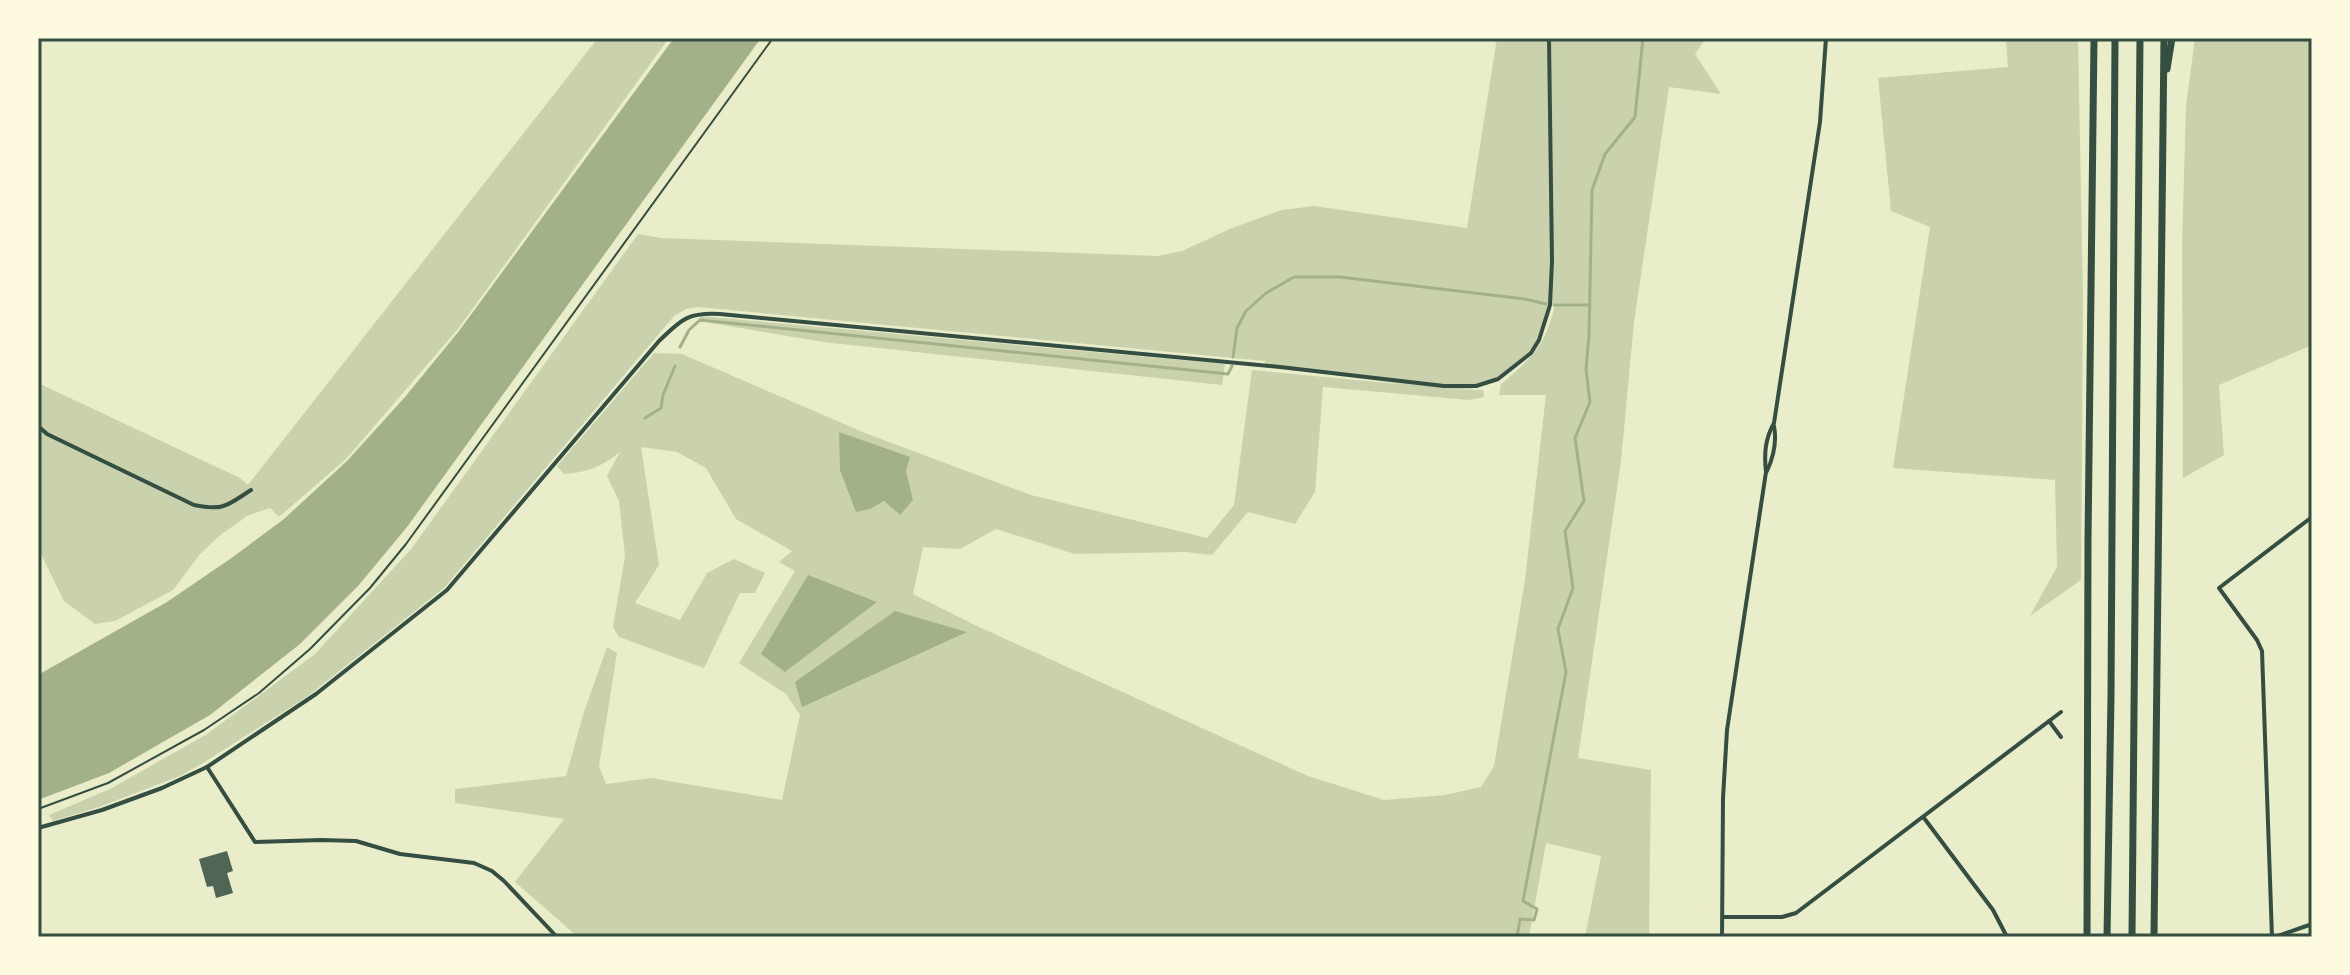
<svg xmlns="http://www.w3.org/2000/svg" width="2350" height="975" font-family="'Source Sans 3',sans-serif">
  <rect width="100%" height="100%" fill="#e9edc9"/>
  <!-- green -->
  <g fill="#cad2ad" fill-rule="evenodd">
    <path d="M598 38H669L458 329 346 459 279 517 270 508 247 516 219 536 200 554 173 590 115 621 95 624 64 601 38 548V383L240 478 248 485Z"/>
    <path d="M1497 38H1706L1695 54 1721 94 1669 87 1634 322 1621 461 1578 758 1651 770 1649 937H1585L1601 856 1546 843 1529 937H578L515 882 564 819 455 803V789L566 776 584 712 607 647 617 653 599 766 606 784 651 778 782 800 800 715 786 694 739 663 795 571 779 562 792 551 736 519 706 468 677 452 641 447 659 565 635 603 680 620 707 573 734 559 765 573 755 593H740L704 668 619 637 613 627 625 556 619 501 607 476 620 452C600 467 590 472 564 474L557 466 654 353 682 354 865 433 1031 495 1207 538 1234 505 1252 370 1408 385 1265 366V361L697 307 686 309 674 316 444 588 308 696 203 763 180 776 99 807 53 821 49 815 112 788 207 734 315 654 412 548 638 234 661 238 1158 256 1182 251 1232 228 1282 210 1314 206 1467 228ZM1551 304 1555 305C1545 346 1533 357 1501 384L1499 395H1546L1525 580 1494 766 1481 787 1445 795 1384 800 1308 776 979 627 913 594 923 547 960 549 996 529 1075 554 1186 552 1212 555 1248 512 1295 524 1315 492 1323 387 1469 400 1484 397 1483 390 1446 389H1471L1498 378 1526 357 1536 343ZM906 471 900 515 884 501 856 511 855 507Z"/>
    <path d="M2006 38H2078L2083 296 2081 580 2030 616 2057 567 2055 480 1893 468 1930 227 1891 211 1878 78 2008 67Z"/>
    <path d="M2195 38H2312V345L2219 385 2224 455 2183 478 2182 246 2186 106Z"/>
    <path d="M700 316 1225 364 1222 385 823 342 699 321Z"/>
  </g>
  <!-- water -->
  <g fill="#a3b18a">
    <path d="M674 38H761L407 527 358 586 300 644 210 715 109 773 38 800V675L167 602 233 557 284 519 347 461 405 397 459 331Z"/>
    <path d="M839 432 910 457 906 471 913 500 900 515 884 501 870 509 856 512 840 470Z"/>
    <path d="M808 575 877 602 785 672 761 654Z"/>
    <path d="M895 611 967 632 802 707 795 682Z"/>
  </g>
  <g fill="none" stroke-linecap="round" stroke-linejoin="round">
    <!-- stream -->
    <g stroke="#a3b18a" stroke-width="3">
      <path d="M1554 305H1590"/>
      <path d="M680 347 689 330 700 320 1228 374 1232 366"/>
      <path d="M1233 357 1237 328 1246 311 1266 293 1294 277H1340L1525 299 1546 304"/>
      <path d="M645 418 661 408 663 395 675 366"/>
      <path d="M1517 937 1520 919 1534 920 1537 909 1523 901 1566 672 1558 629 1573 588 1565 531 1584 501 1575 438 1590 402 1586 370 1589 335 1592 190 1605 154 1635 117 1643 38"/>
    </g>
  </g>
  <!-- building -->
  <path fill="#4f6655" d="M227 851 233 871 227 873 233 893 216 898 213 886 207 887 199 859Z"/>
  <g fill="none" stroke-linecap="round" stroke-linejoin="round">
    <!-- path -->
    <path stroke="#344e41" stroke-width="2" d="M38 809 108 783 204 730 259 693 310 649 370 588 406 544 773 38"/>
    <!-- minor -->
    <g stroke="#344e41" stroke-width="4">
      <path d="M38 426 47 434 194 505C224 511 226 506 251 490"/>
      <path d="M1767 471C1774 456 1777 442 1774 426"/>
      <path d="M38 490V493"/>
      <path d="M2049 721 2061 737"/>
      <path d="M207 767 255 842 322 840 356 841 400 854 474 863 492 871 504 881 557 937"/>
      <path d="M1924 818 1993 910 2007 937"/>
      <path d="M38 828 102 810 162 788 207 767 316 694 447 590 659 341C681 320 687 312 720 314L1280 367 1444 386H1476L1498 379 1531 353 1539 340 1550 305 1552 261 1549 38"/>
      <path d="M1723 917H1782L1796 913 2061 712"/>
      <path d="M1722 937 1723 798 1727 730 1766 472C1764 454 1765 439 1774 423L1820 122 1826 38"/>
      <path d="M2272 937 2262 651 2257 640 2219 588 2312 517"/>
      <path d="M2275 937 2312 924"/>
    </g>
    <!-- motorway -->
    <g stroke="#344e41" stroke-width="7">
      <path d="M2167 69 2172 38"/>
      <path d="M2087 937 2088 540 2094 38"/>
      <path d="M2107 937 2111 696 2115 38"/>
      <path d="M2132 937 2140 38"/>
      <path d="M2154 937 2164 38"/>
    </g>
  </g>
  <!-- border -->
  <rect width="2350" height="975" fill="none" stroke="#fefae0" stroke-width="80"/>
  <rect x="40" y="40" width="2270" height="895" fill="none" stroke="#344e41" stroke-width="3"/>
</svg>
